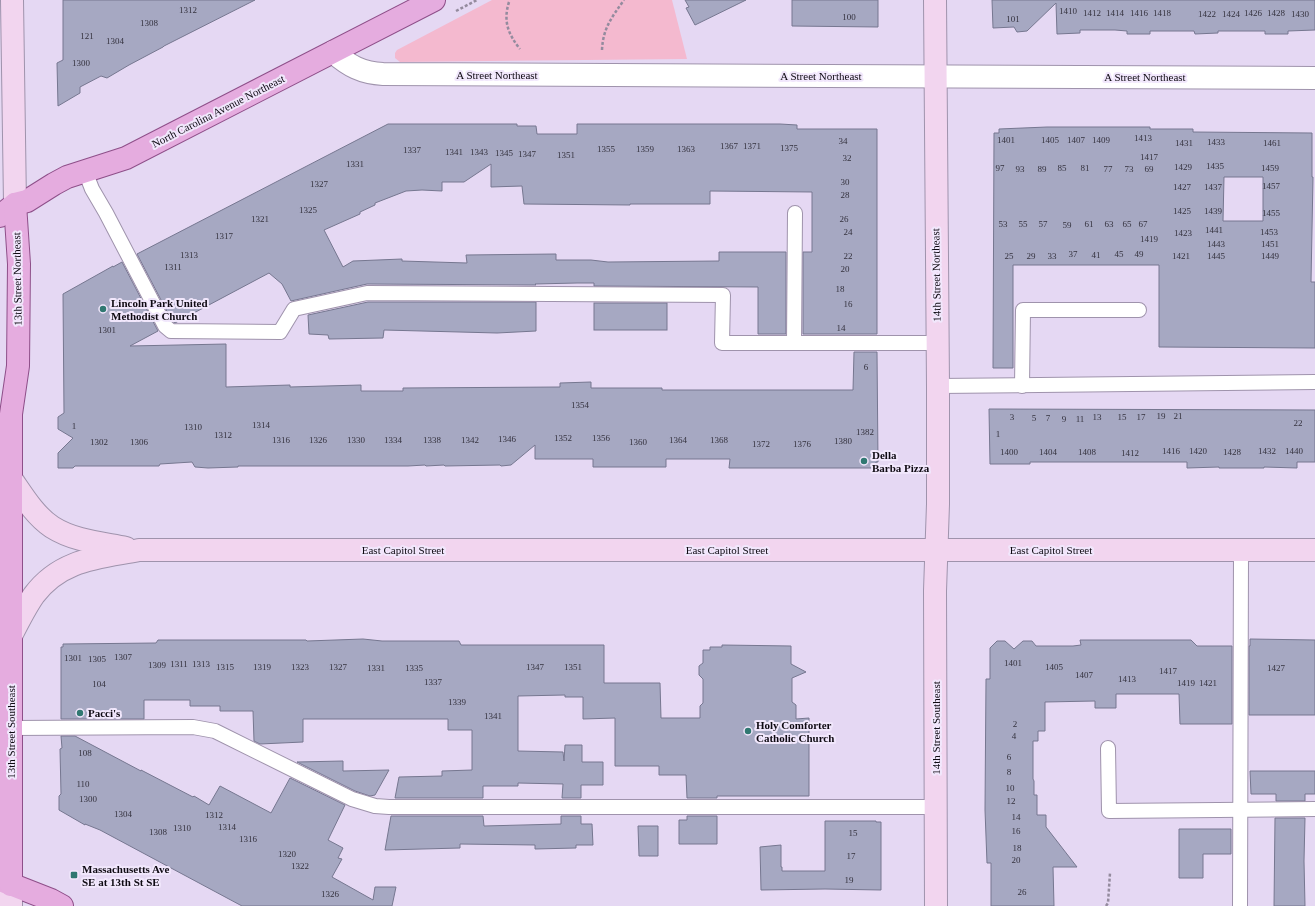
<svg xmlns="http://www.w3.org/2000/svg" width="1315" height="906" font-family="Georgia,serif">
  <rect width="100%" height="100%" fill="#e5d8f3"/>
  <!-- green -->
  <path fill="#f4b9cf" d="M492 0H672L687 59 400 62 395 58V53L397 50Z"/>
  <!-- building -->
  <g fill="#a6a8c2" stroke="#767790" fill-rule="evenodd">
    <path d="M63 0H255L164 46 163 47 129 65 107 78 101 76 80 87V93L58 106 57 63 63 60Z"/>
    <path d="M685 0H746L695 25 686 8 689 7Z"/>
    <path d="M792 0H878V27L792 26Z"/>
    <path d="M992 0H1315V30L1288 31V34H1265V31H1218V33L1195 34 1194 31H1150V34H1127V31L1115 30H1080V33L1057 34 1056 3 1027 31 1017 32 1014 27 993 28Z"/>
    <path d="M388 124H517V126H536L537 134H577V124H780L797 125V129H877V334H803V252H812V192L710 191V204H630V205L524 204 522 186 491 187V164L464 182H442V191L422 190 406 191 375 203V205L360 212V214L324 230 343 267 353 261 402 259V261L467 263 466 255 556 254V260H591L608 262 719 261V252H786V334H758V287L594 286V283H577L535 284 536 285 367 284 291 301 282 284 269 273 175 323 172 321 137 254Z"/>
    <path d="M1047 127H1150V129H1193V132L1312 133V177H1313L1311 282H1315V348L1159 347V265H1013V368H993L994 133H999V129ZM1224 177H1263V221H1223Z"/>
    <path d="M122 262 158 331 130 346 226 344V387L290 385V387L361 385V391H403V388L560 387V383L591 382V388H662V390H853L854 352H877L878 462H876V468H729L730 459H666V467H593V459H535V445L511 465 501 466 500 465 445 466 444 465 426 466 425 465 408 466H238V467L208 468 195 467 192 462 160 464 159 466H75L73 468H58V453L73 438 58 429V417L64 413 63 294 113 266V267Z"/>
    <path d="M368 302H536V331L497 333 384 330 383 338 329 339 328 335 309 334 308 315Z"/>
    <rect x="594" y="303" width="73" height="27"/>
    <path d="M989 409 1315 410V462H1297V468L1264 467V468H1219V467L1187 468V462H1030V464H990Z"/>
    <path d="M363 639 382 641H459L461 645H604V683H660L661 718H700V706L703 703V679L699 675V666L703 663V650H710V647H722V645L791 646V664L806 672 792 678V702L796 705V719L809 718V796H717V798H687L686 775H659V766H615V718L583 719V697H565V695L518 696V751L563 752 564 761 565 745H582V762H603V785H581V798H562L563 784 518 783V786H483V798H395L399 777 442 776V771L472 770V730H448V719H303V742L260 744 254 741 253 711H220V706H190V700H144V719H61V647H63V644L156 643 158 640H306L307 641Z"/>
    <path d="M1250 639 1315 640V715H1249V646H1250Z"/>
    <path d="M1080 640H1191L1197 646H1232V724H1180L1179 694H1116V708H1095V701L1045 702V731H1038V741H1033V779L1034 781V795H1037V815H1046V827L1077 867H1053L1054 906H991V863H987L985 810 986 679H990V648L997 641H1005L1014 649 1023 641H1032L1036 646H1073L1081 645Z"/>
    <path d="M61 736H75L141 771V770L193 797 194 796 209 805 220 786 271 813 290 778 345 805 328 840 343 848 338 858 342 859 332 877 373 900 375 887H396L392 906H242L100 830 85 824V825L59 810V796L61 794 60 749 62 748Z"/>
    <path d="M343 761V771L389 770 375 795 370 796 355 791 297 762Z"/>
    <path d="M1250 771H1315V794H1305V801H1276V794H1251Z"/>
    <path d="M391 816H483L484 826 561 824V816H581V824H592L593 845H576V848L535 849V845L460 844V848L385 850Z"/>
    <path d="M687 816H717V844H679V820H687Z"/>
    <path d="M1275 818H1305L1304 861 1305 906H1274Z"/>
    <path d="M825 821H876V822H881V890L825 889 761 890 760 847 781 845V867H782V871H825Z"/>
    <path d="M638 826H658V856H639Z"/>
    <path d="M1179 829H1231V854H1203V878H1179Z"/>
  </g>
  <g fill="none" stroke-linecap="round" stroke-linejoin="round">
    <!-- lane casing -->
    <g stroke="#9f93ac" stroke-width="16">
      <g id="lane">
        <path d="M85 171 92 189 106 213 165 326 171 331 280 332 294 309 367 293 723 295 722 343H794L795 213"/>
        <path d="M794 343H937"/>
        <path d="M938 386 1315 382"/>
        <path d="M1022 386 1023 310H1139"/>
        <path d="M10 728 193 727 215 731 352 799 375 806 389 807H936"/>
        <path d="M1108 748 1109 811 1315 809"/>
        <path d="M1240 906 1241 551"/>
      </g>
    </g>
    <!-- street casing -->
    <g stroke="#9f93ac" stroke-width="24">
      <path id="street" d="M333 52C349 66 362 73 383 74L1315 78"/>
    </g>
    <!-- secondary casing -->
    <g stroke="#9f93ac" stroke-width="24">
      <g id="secondary">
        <path d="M12 0 15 204"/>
        <path d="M935 0 938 386V504L935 591 936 906"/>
        <path d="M10 477C22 494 34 515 52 527 74 541 101 543 126 548"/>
        <path d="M11 636C18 622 25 608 34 595 61 559 98 558 139 550H1315"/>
        <path d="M11 885V906"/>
      </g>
    </g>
    <!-- primary casing -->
    <g stroke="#8e4f89" stroke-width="24">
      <g id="primary">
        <path d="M0 216 15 204 27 201 54 184 67 177 126 158 434 0"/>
        <path d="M0 880 51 900 62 906"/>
        <path d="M11 885V414L18 366 19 264 15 204"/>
      </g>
    </g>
    <!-- path -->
    <g stroke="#948b9e" stroke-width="2.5" stroke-dasharray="3 2" stroke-linecap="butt">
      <path d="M509 2C503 21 508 34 520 49"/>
      <path d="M456 11 477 0"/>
      <path d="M602 50C603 28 612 17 624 0"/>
      <path d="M1106 906 1108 903 1110 873"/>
    </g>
    <!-- lane -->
    <use href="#lane" stroke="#fff" stroke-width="14"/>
    <!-- street -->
    <use href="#street" stroke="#fff" stroke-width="22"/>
    <!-- secondary -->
    <use href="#secondary" stroke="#f2d5ef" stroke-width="22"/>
    <!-- primary -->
    <use href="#primary" stroke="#e5acdf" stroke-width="22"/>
  </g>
  <!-- markers -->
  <g fill="#307871" stroke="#f1e7fc" stroke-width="1.5">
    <circle cx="103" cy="309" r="4"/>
    <circle cx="864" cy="461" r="4"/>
    <circle cx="80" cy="713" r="4"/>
    <circle cx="748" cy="731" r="4"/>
    <rect x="70" y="871" width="8" height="8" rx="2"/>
  </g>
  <g text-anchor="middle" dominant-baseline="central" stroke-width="4" stroke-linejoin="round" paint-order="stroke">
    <!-- number labels -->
    <g font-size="9" fill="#34323e">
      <text x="188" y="10">1312</text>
      <text x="1068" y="11">1410</text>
      <text x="1092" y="13">1412</text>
      <text x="1115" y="13">1414</text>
      <text x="1139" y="13">1416</text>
      <text x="1162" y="13">1418</text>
      <text x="1253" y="13">1426</text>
      <text x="1276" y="13">1428</text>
      <text x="1207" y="14">1422</text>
      <text x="1231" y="14">1424</text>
      <text x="1300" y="14">1430</text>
      <text x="849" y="17">100</text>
      <text x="1013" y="19">101</text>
      <text x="149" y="23">1308</text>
      <text x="87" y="36">121</text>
      <text x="115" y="41">1304</text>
      <text x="81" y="63">1300</text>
      <text x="1143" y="138">1413</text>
      <text x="1006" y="140">1401</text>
      <text x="1050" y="140">1405</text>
      <text x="1076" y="140">1407</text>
      <text x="1101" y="140">1409</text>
      <text x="843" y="141">34</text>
      <text x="1216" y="142">1433</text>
      <text x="1184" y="143">1431</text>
      <text x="1272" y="143">1461</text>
      <text x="729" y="146">1367</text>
      <text x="752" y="146">1371</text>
      <text x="789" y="148">1375</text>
      <text x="606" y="149">1355</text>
      <text x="645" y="149">1359</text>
      <text x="686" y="149">1363</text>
      <text x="412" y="150">1337</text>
      <text x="454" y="152">1341</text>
      <text x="479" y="152">1343</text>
      <text x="504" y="153">1345</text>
      <text x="527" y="154">1347</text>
      <text x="566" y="155">1351</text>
      <text x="1149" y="157">1417</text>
      <text x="847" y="158">32</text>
      <text x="355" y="164">1331</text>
      <text x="1215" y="166">1435</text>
      <text x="1183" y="167">1429</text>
      <text x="1000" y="168">97</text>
      <text x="1062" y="168">85</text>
      <text x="1085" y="168">81</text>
      <text x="1270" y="168">1459</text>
      <text x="1020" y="169">93</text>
      <text x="1042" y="169">89</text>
      <text x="1108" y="169">77</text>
      <text x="1129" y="169">73</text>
      <text x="1149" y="169">69</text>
      <text x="845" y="182">30</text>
      <text x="319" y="184">1327</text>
      <text x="1271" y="186">1457</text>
      <text x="1182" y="187">1427</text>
      <text x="1213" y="187">1437</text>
      <text x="845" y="195">28</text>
      <text x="308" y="210">1325</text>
      <text x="1182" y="211">1425</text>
      <text x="1213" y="211">1439</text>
      <text x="1271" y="213">1455</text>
      <text x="260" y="219">1321</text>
      <text x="844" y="219">26</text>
      <text x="1003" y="224">53</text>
      <text x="1023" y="224">55</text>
      <text x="1043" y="224">57</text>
      <text x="1089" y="224">61</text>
      <text x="1109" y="224">63</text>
      <text x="1127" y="224">65</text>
      <text x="1143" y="224">67</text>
      <text x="1067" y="225">59</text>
      <text x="1214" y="230">1441</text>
      <text x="848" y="232">24</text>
      <text x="1269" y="232">1453</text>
      <text x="1183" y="233">1423</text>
      <text x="224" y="236">1317</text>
      <text x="1149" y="239">1419</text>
      <text x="1216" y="244">1443</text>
      <text x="1270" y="244">1451</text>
      <text x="1073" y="254">37</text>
      <text x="1119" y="254">45</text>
      <text x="1139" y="254">49</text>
      <text x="189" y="255">1313</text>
      <text x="1096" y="255">41</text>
      <text x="848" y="256">22</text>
      <text x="1009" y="256">25</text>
      <text x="1031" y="256">29</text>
      <text x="1052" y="256">33</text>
      <text x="1181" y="256">1421</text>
      <text x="1216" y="256">1445</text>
      <text x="1270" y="256">1449</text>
      <text x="173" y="267">1311</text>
      <text x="845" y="269">20</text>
      <text x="840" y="289">18</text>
      <text x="848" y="304">16</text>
      <text x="841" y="328">14</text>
      <text x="107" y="330">1301</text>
      <text x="866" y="367">6</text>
      <text x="580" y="405">1354</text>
      <text x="1161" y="416">19</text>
      <text x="1178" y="416">21</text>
      <text x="1012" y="417">3</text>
      <text x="1097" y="417">13</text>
      <text x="1122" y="417">15</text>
      <text x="1141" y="417">17</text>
      <text x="1034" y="418">5</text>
      <text x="1048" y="418">7</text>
      <text x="1064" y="419">9</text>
      <text x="1080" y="419">11</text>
      <text x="1298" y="423">22</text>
      <text x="261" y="425">1314</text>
      <text x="74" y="426">1</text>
      <text x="193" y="427">1310</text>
      <text x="865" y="432">1382</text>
      <text x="998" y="434">1</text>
      <text x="223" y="435">1312</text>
      <text x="563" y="438">1352</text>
      <text x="601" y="438">1356</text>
      <text x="507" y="439">1346</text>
      <text x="281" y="440">1316</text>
      <text x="318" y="440">1326</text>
      <text x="356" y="440">1330</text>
      <text x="393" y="440">1334</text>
      <text x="432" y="440">1338</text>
      <text x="470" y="440">1342</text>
      <text x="678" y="440">1364</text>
      <text x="719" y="440">1368</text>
      <text x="843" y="441">1380</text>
      <text x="99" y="442">1302</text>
      <text x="139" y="442">1306</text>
      <text x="638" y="442">1360</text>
      <text x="761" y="444">1372</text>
      <text x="802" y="444">1376</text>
      <text x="1171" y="451">1416</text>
      <text x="1198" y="451">1420</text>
      <text x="1267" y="451">1432</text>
      <text x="1294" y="451">1440</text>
      <text x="1009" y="452">1400</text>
      <text x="1048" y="452">1404</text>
      <text x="1087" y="452">1408</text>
      <text x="1232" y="452">1428</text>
      <text x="1130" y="453">1412</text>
      <text x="123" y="657">1307</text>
      <text x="73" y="658">1301</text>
      <text x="97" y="659">1305</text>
      <text x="1013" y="663">1401</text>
      <text x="179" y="664">1311</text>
      <text x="201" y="664">1313</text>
      <text x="157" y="665">1309</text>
      <text x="225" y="667">1315</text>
      <text x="262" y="667">1319</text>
      <text x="300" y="667">1323</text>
      <text x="338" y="667">1327</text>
      <text x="535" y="667">1347</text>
      <text x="573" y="667">1351</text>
      <text x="1054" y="667">1405</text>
      <text x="376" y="668">1331</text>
      <text x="414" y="668">1335</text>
      <text x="1276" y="668">1427</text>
      <text x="1168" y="671">1417</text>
      <text x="1084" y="675">1407</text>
      <text x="1127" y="679">1413</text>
      <text x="433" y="682">1337</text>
      <text x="1186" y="683">1419</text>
      <text x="1208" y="683">1421</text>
      <text x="99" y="684">104</text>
      <text x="457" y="702">1339</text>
      <text x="493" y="716">1341</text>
      <text x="1015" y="724">2</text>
      <text x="1014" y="736">4</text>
      <text x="85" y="753">108</text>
      <text x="1009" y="757">6</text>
      <text x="1009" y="772">8</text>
      <text x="83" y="784">110</text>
      <text x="1010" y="788">10</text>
      <text x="88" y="799">1300</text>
      <text x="1011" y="801">12</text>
      <text x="123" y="814">1304</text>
      <text x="214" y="815">1312</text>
      <text x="1016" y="817">14</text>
      <text x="227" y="827">1314</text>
      <text x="182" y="828">1310</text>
      <text x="1016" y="831">16</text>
      <text x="158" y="832">1308</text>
      <text x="853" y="833">15</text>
      <text x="248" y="839">1316</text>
      <text x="1017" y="848">18</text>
      <text x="287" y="854">1320</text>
      <text x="851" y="856">17</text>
      <text x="1016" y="860">20</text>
      <text x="300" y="866">1322</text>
      <text x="849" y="880">19</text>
      <text x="1022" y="892">26</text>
      <text x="330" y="894">1326</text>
    </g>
    <!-- street labels -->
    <g font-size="11" fill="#0e0a12" stroke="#f1e7fc">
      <text x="497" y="75">A Street Northeast</text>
      <text x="821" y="76">A Street Northeast</text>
      <text x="1145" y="77">A Street Northeast</text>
      <text transform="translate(218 111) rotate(-27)">North Carolina Avenue Northeast</text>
      <text transform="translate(936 275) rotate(-91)">14th Street Northeast</text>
      <text transform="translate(17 279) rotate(-91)">13th Street Northeast</text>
      <text x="403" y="550">East Capitol Street</text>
      <text x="727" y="550">East Capitol Street</text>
      <text x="1051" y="550">East Capitol Street</text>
      <text transform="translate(936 728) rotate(-90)">14th Street Southeast</text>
      <text transform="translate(11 732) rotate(-90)">13th Street Southeast</text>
    </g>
    <!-- poi labels -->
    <g font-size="11" font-weight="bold" fill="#0e0a12" stroke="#f1e7fc" text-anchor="start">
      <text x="111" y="303">Lincoln Park United<tspan x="111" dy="13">Methodist Church</tspan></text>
      <text x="872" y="455">Della<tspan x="872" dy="13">Barba Pizza</tspan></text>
      <text x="88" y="713">Pacci's</text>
      <text x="756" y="725">Holy Comforter<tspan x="756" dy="13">Catholic Church</tspan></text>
      <text x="82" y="869">Massachusetts Ave<tspan x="82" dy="13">SE at 13th St SE</tspan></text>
    </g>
  </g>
</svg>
